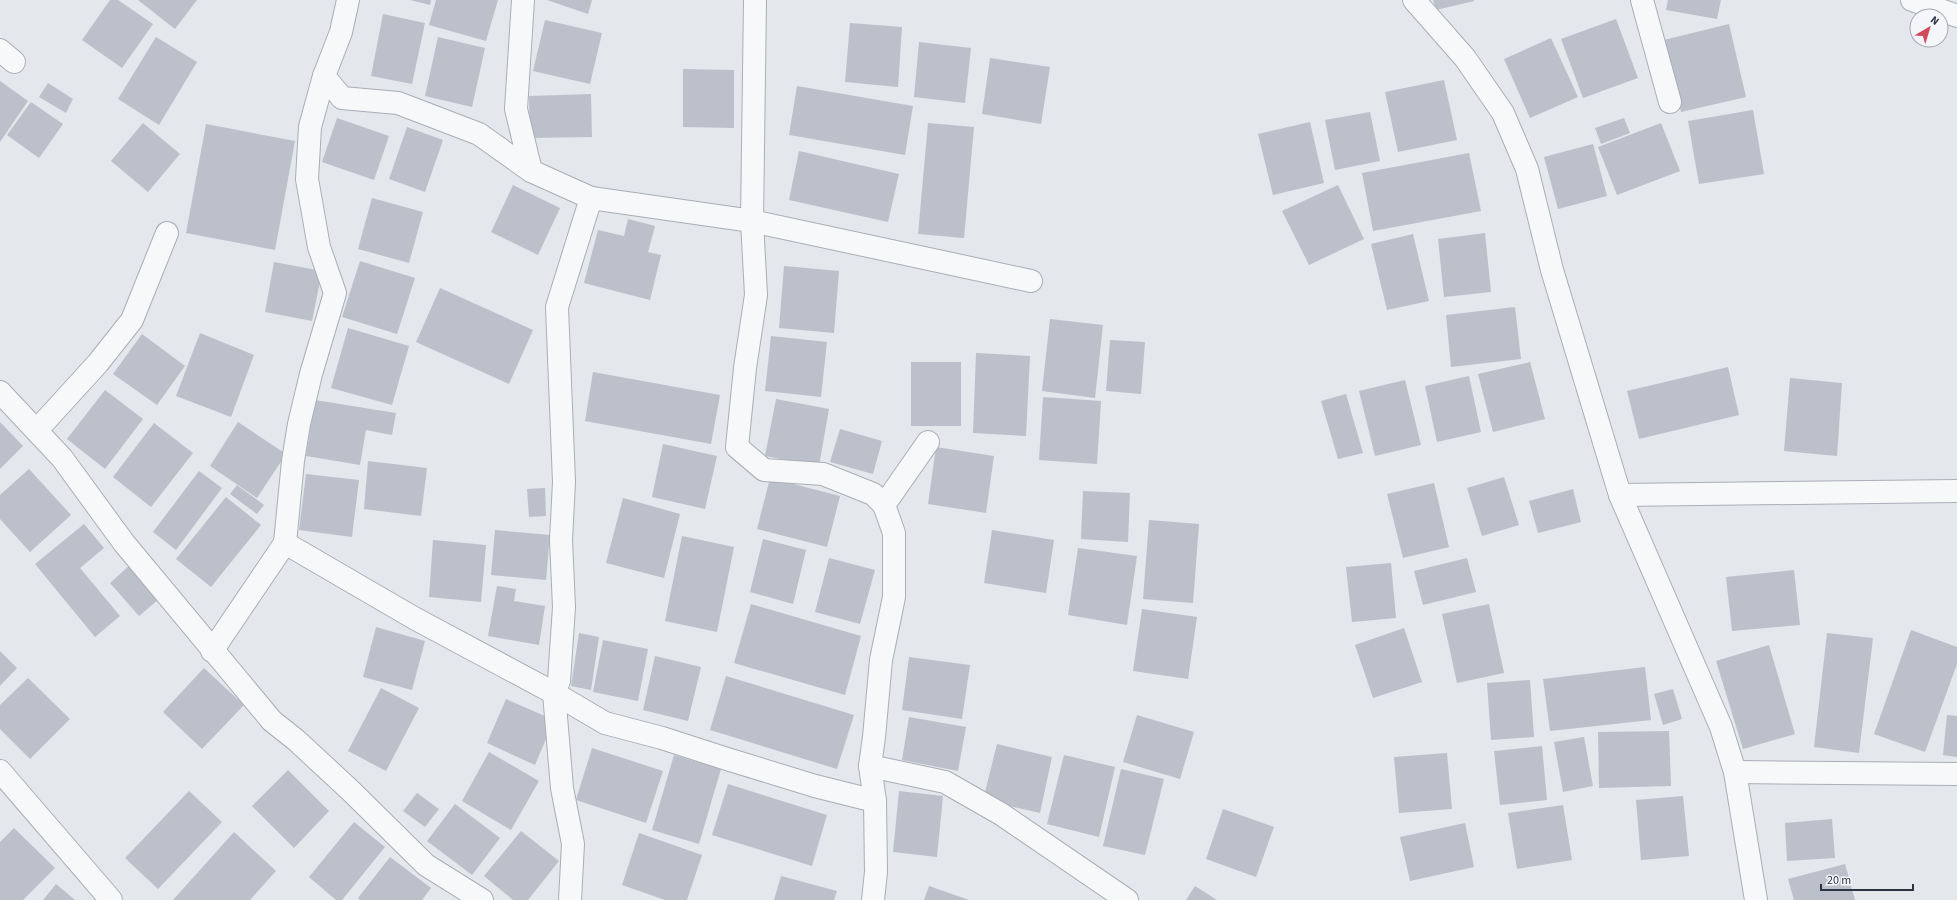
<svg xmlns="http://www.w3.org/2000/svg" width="1957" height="900" font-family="'Source Sans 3',sans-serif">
  <rect width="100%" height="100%" fill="#e4e7ec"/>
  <!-- building -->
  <g fill="#bbc0ca">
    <path d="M110 0H118L153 24 122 68 82 40Z"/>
    <path d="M138 0H197L175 29Z"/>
    <path d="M410 0H431L430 5Z"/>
    <path d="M436 0H498L486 41 429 25Z"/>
    <path d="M547 0H592L588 14Z"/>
    <path d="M1433 0H1474V1L1436 10Z"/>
    <path d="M1668 0H1721L1717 19 1666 10Z"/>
    <path d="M383 14 425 23 412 84 371 76Z"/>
    <path d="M1616 19 1638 78 1583 98 1561 39Z"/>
    <path d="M545 20 602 33 590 84 533 71Z"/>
    <path d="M850 23 902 27 898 87 845 82Z"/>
    <path d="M1729 24 1746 97 1681 112 1664 40Z"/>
    <path d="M156 37 197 62 159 125 118 99Z"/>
    <path d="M438 37 485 48 472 107 425 96Z"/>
    <path d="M1551 38 1578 97 1530 118 1504 59Z"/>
    <path d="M919 42 971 48 965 103 914 97Z"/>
    <path d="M990 58 1050 67 1041 124 982 114Z"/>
    <path d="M683 69 734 70V128L683 127Z"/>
    <path d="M1444 80 1457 140 1398 152 1385 92Z"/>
    <path d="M0 81 28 101 0 142Z"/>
    <path d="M48 83 73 99 66 113 39 97Z"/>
    <path d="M797 86 913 106 905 155 789 135Z"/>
    <path d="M591 94 592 137 530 138 529 96Z"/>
    <path d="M31 102 63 124 39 158 7 135Z"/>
    <path d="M1753 110 1764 174 1699 184 1688 121Z"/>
    <path d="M1370 112 1380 161 1335 170 1325 120Z"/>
    <path d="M337 118 389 136 374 180 322 162Z"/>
    <path d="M1624 118 1630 133 1601 144 1595 128Z"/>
    <path d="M1310 122 1324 183 1273 195 1258 134Z"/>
    <path d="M143 123 180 154 148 192 111 161Z"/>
    <path d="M928 123 974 127 964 238 918 234Z"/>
    <path d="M1661 123 1680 171 1617 195 1598 147Z"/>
    <path d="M206 124 295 141 275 250 186 233Z"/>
    <path d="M407 127 443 140 425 192 389 179Z"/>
    <path d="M1593 144 1607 196 1558 209 1544 157Z"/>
    <path d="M799 151 899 174 888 222 789 200Z"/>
    <path d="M1469 153 1481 211 1373 231 1362 173Z"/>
    <path d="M513 185 560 208 538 255 491 232Z"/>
    <path d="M1338 185 1364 239 1309 265 1282 211Z"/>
    <path d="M372 198 423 212 409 263 358 249Z"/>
    <path d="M628 219 655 226 648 252 661 255 650 300 584 283 598 230 624 236Z"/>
    <path d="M1485 233 1491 292 1444 297 1438 239Z"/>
    <path d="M1413 234 1429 301 1387 310 1371 244Z"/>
    <path d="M360 261 415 278 397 334 342 317Z"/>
    <path d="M274 262 322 271 312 321 265 312Z"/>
    <path d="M784 266 839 271 834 333 779 328Z"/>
    <path d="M440 288 533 330 509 384 416 342Z"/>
    <path d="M1515 307 1521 359 1451 367 1446 315Z"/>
    <path d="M1050 319 1103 325 1095 398 1042 391Z"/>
    <path d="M348 328 409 346 392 405 331 388Z"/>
    <path d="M200 333 254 355 231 417 176 396Z"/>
    <path d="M142 334 185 366 157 405 113 374Z"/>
    <path d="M771 336 827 342 821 397 765 391Z"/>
    <path d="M1110 340 1145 342 1141 394 1106 391Z"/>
    <path d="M976 353 1030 356 1026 436 973 433Z"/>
    <rect x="911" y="362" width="50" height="64"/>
    <path d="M1530 362 1545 419 1493 432 1478 374Z"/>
    <path d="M1728 367 1739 415 1639 439 1627 391Z"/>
    <path d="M593 372 720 395 711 444 585 421Z"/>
    <path d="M1469 376 1481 432 1437 442 1425 386Z"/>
    <path d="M1790 378 1842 383 1837 456 1784 451Z"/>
    <path d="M1405 380 1421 445 1375 456 1359 391Z"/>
    <path d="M105 390 143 419 105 469 67 439Z"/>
    <path d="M1346 394 1363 453 1338 459 1321 401Z"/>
    <path d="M1043 397 1101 401 1097 464 1039 460Z"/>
    <path d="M776 399 829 409 819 466 765 456Z"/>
    <path d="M315 400 396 413 392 435 366 430 360 465 306 456Z"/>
    <path d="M0 422 23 446 0 469Z"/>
    <path d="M238 422 286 454 257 498 210 466Z"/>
    <path d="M154 423 193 453 151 507 113 477Z"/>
    <path d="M840 429 882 441 873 474 830 462Z"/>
    <path d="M663 444 717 456 705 509 652 497Z"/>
    <path d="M936 447 994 456 986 513 928 504Z"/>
    <path d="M368 461 427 468 421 516 364 509Z"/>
    <path d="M29 469 71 515 30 552 0 519V495Z"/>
    <path d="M199 471 222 488 176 550 153 532Z"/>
    <path d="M306 474 359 480 352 537 299 530Z"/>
    <path d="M1504 477 1519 525 1482 536 1467 488Z"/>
    <path d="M770 478 840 496 827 547 757 529Z"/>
    <path d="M1434 483 1449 547 1403 558 1387 494Z"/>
    <path d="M237 485 264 505 257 514 230 494Z"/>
    <path d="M545 488 546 516 529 517 527 489Z"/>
    <path d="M1573 489 1581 522 1538 533 1529 501Z"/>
    <path d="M1083 491 1130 493 1128 542 1081 539Z"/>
    <path d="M226 497 261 525 211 587 176 559Z"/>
    <path d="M623 498 680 514 664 578 606 563Z"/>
    <path d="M1149 520 1199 524 1193 603 1143 599Z"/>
    <path d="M84 524 104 548 80 568 120 616 95 637 35 564Z"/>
    <path d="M495 530 550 535 546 580 491 575Z"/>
    <path d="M992 530 1054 540 1046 593 984 583Z"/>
    <path d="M682 536 734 547 717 632 665 621Z"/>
    <path d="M763 539 806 550 793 604 750 592Z"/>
    <path d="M433 540 486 545 481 602 429 597Z"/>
    <path d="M1078 548 1137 556 1127 625 1068 615Z"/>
    <path d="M829 558 875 570 860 624 815 612Z"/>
    <path d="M1467 558 1476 592 1423 605 1414 571Z"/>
    <path d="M1391 563 1396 618 1352 622 1346 567Z"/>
    <path d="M130 565 159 599 139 616 110 583Z"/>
    <path d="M1794 570 1800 625 1732 631 1726 577Z"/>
    <path d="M497 586 516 589 514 601 545 606 539 645 488 636Z"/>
    <path d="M751 604 861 636 845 695 734 663Z"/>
    <path d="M1489 604 1504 673 1457 683 1442 614Z"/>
    <path d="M1142 609 1197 617 1188 679 1133 671Z"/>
    <path d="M376 627 425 641 412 690 363 677Z"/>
    <path d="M1404 628 1422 682 1373 698 1355 645Z"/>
    <path d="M1911 630 1957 647V664L1925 752 1874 734Z"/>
    <path d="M579 633 599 637 591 690 571 686Z"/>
    <path d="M1827 633 1873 638 1859 753 1814 747Z"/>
    <path d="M603 640 648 649 638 701 593 692Z"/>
    <path d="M1769 645 1795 734 1743 749 1716 661Z"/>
    <path d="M0 651 17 668 0 686Z"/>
    <path d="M655 656 701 667 688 721 643 710Z"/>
    <path d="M909 657 970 665 962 719 902 710Z"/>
    <path d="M1645 667 1651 720 1550 731 1543 679Z"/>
    <path d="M204 668 244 705 202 749 163 712Z"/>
    <path d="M726 676 854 715 837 769 710 730Z"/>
    <path d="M28 678 70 719 30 759 0 729V705Z"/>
    <path d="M1530 680 1534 737 1491 740 1487 683Z"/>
    <path d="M381 688 419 708 386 771 348 751Z"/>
    <path d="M1673 689 1682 719 1663 725 1654 694Z"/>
    <path d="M506 699 554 720 535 765 487 743Z"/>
    <path d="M1137 715 1194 732 1180 779 1123 762Z"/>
    <path d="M1947 715 1957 716V757L1943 755Z"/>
    <path d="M909 717 966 727 958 771 902 760Z"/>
    <path d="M1669 731 1671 786 1599 788 1598 732Z"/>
    <path d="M1584 737 1593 786 1563 792 1554 742Z"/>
    <path d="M997 744 1052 757 1040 813 983 800Z"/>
    <path d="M1542 746 1547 800 1500 805 1494 751Z"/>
    <path d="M592 748 663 771 646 823 576 800Z"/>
    <path d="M489 752 539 781 511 830 462 801Z"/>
    <path d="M1447 753 1452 809 1399 813 1394 757Z"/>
    <path d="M674 755 721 769 699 844 652 830Z"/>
    <path d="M1064 755 1115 767 1099 837 1047 824Z"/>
    <path d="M1121 769 1164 779 1145 855 1103 846Z"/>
    <path d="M288 770 329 811 294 848 252 806Z"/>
    <path d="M728 784 827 815 812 866 712 835Z"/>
    <path d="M189 791 222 822 158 889 125 858Z"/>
    <path d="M899 791 943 796 937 857 893 852Z"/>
    <path d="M417 793 439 809 425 827 403 811Z"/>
    <path d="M1683 796 1689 856 1641 860 1636 800Z"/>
    <path d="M455 804 500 838 472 875 427 841Z"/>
    <path d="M1563 805 1572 860 1517 869 1508 813Z"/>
    <path d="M1223 809 1274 827 1256 877 1206 859Z"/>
    <path d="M1832 819 1835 858 1787 861 1785 823Z"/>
    <path d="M354 822 385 847 342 900H336L309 877Z"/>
    <path d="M1465 823 1474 867 1410 881 1400 837Z"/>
    <path d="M14 828 55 868 23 900H0V842Z"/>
    <path d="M521 831 559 861 528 900H513L484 876Z"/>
    <path d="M234 832 276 871 250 900H173Z"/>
    <path d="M639 833 702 855 687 900H665L622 885Z"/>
    <path d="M390 857 431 888 422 900H360L358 898Z"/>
    <path d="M1845 864 1855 900H1794L1788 879Z"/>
    <path d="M781 876 837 891 834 900H774Z"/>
    <path d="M56 884 75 900H43Z"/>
    <path d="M929 886 969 900H924Z"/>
    <path d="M1195 886 1217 900H1186Z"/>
  </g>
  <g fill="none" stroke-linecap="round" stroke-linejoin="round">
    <!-- minor casing -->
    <g stroke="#a9aeb7" stroke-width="24">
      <g id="minor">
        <path d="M348 0 341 32 324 76 342 98 398 103 479 134 531 171"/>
        <path d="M755 0 752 221 756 295 745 368 737 447 764 470 823 474 873 494 884 505"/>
        <path d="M1414 0 1465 58 1503 113 1527 169 1552 270 1620 495 1721 727 1735 772 1756 900"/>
        <path d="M1642 0 1670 102"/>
        <path d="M1912 0 1957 16"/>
        <path d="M0 50 14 62"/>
        <path d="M591 198 752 221 1031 281"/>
        <path d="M0 392 62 458 124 543 272 721 296 740 351 791 426 865 482 900"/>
        <path d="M37 430 98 363 132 320 167 233"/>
        <path d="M1620 495 1957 491"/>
        <path d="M285 543 293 461 299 424 311 374 335 293 319 247 307 179 310 127 324 76"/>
        <path d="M212 651 285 543 414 618 554 693 559 681 564 607 561 540 564 482 557 307 591 198 531 171 516 109 523 0"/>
        <path d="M870 766 945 782 1001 814 1127 900"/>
        <path d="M0 771 111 900"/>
        <path d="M1735 772 1957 774"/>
        <path d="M570 900 573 844 562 788 554 693 605 723 662 738 727 759 815 786 875 801 870 766 874 737 881 660 894 597V533L884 505 928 442"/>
        <path d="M873 900 876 872 875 801"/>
      </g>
    </g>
    <!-- minor -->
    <use href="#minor" stroke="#f7f8fa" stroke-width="22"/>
  </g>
  <!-- north arrow -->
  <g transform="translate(1929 28) rotate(38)"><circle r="19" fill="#f4f6f9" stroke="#a4a8b1"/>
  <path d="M0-3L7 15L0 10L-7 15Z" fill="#d1495b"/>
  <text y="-6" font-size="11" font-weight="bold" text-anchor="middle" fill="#2b3445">N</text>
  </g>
  <!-- scale -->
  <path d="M1821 884v6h92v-6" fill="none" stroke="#2b3445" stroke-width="2"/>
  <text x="1827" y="884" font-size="12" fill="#2b3445" stroke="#f4f6f9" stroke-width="3" paint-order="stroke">20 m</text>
</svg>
